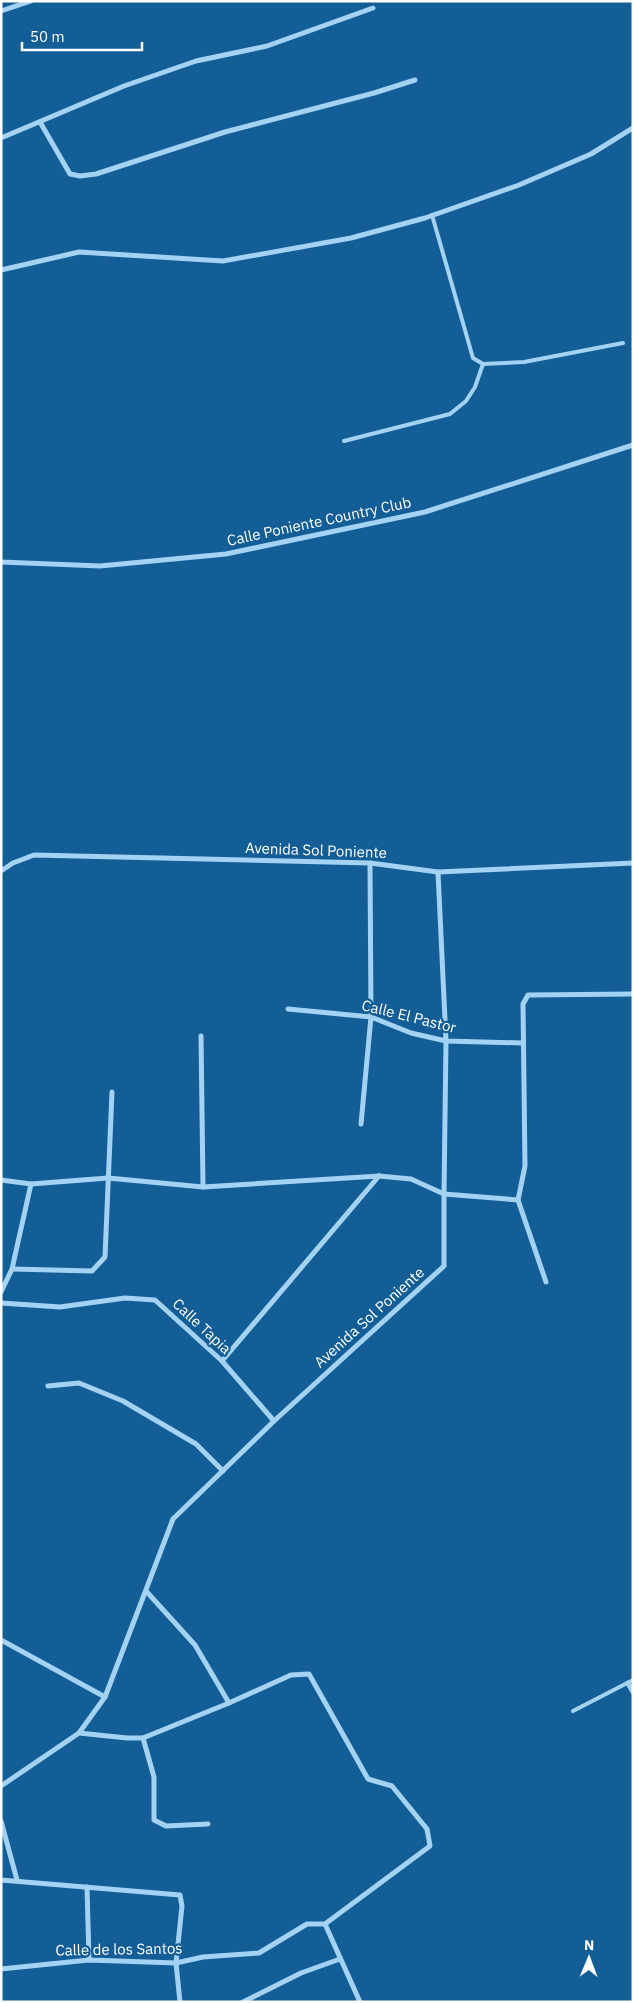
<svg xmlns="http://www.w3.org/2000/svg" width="634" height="2003" font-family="'IBM Plex Sans',sans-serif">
  <rect width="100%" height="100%" fill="#135e97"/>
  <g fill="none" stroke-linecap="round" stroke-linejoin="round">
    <!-- lane -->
    <g stroke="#a4d2f3" stroke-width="4">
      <path d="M432 215 473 358 483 364 524 362 623 343"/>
      <path d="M344 441 450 414 466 401 475 387 483 364"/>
      <path d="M573 1711 633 1680"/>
    </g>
    <!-- street -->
    <g stroke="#a4d2f3" stroke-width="5">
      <path d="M1 11 31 1"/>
      <path d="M40 122 70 174 80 176 96 174 225 132 374 93 415 80"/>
      <path d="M1 138 124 86 196 61 267 46 373 8"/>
      <path d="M1 270 79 252 223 261 351 238 425 218 519 185 591 154 633 128"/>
      <path d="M1 562 100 566 226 554 425 512 633 445"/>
      <path d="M1 871 13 863 34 855 370 863 438 872 633 863"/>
      <path d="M438 872 446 1041 444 1194 518 1200"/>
      <path d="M288 1009 371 1017 411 1033 446 1041 523 1043"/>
      <path d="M201 1036 203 1187"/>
      <path d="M361 1124 371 1017 370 863"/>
      <path d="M1 1180 31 1184 108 1178 203 1187 379 1176 411 1179 444 1194V1266L274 1421 173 1519 105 1697 79 1733 1 1786"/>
      <path d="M12 1269 92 1271 105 1257 112 1092"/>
      <path d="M546 1282 518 1200 525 1166 523 1004 528 995 633 994"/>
      <path d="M1 1292 12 1269 31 1184"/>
      <path d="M1 1303 60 1307 125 1298 155 1300 222 1361 274 1421"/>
      <path d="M222 1361 379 1176"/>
      <path d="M48 1386 79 1383 123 1401 196 1444 223 1471"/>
      <path d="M146 1591 195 1645 229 1703"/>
      <path d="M1 1640 105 1697"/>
      <path d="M628 1683 633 1692"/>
      <path d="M79 1733 127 1738H143L229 1703 291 1675 309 1674 368 1779 392 1786 427 1829 430 1846 325 1924"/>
      <path d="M143 1738 154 1777V1820L166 1826 208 1824"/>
      <path d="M1 1821 17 1880"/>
      <path d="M1 1880 180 1895 182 1906 176 1963 180 2002"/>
      <path d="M87 1887 89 1960"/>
      <path d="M1 1969 89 1960 176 1963 203 1957 259 1953 307 1924H325L360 2002"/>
      <path d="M243 2002 301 1973 340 1959"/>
    </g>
  </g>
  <g text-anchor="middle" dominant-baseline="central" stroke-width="4.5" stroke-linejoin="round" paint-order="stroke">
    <!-- street labels -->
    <g font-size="15" fill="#fff" stroke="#135e97">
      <text transform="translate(319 521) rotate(-12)">Calle Poniente Country Club</text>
      <text transform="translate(316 850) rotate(2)">Avenida Sol Poniente</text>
      <text transform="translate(409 1016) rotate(14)">Calle El Pastor</text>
      <text transform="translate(369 1317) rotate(-42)">Avenida Sol Poniente</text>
      <text transform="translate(202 1326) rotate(43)">Calle Tapia</text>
      <text transform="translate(119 1949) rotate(-1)">Calle de los Santos</text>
    </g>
  </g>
  <!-- border -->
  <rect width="634" height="2003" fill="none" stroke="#ffffff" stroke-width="5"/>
  <!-- north arrow -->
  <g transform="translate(589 1958) rotate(1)" stroke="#135e97" stroke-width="4" paint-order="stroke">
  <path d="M0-4L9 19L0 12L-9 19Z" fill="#ffffff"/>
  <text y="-8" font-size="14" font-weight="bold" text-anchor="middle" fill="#ffffff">N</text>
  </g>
  <!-- scale -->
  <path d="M22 42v8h120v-8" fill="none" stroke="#ffffff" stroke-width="2.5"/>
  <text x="30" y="42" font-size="15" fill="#ffffff" stroke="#135e97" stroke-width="4" paint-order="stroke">50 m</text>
</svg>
